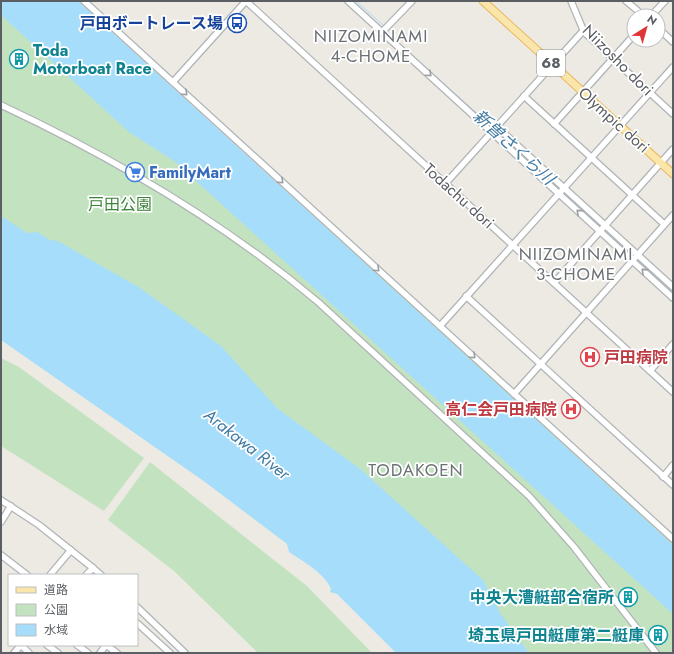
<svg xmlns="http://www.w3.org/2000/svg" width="674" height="654" font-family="Jost,'Noto Sans JP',sans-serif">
  <rect width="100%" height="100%" fill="#edeae3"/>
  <!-- green -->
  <g fill="#c3e3c0">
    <path d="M1 1 106 32 306 209 673 540V653H461L1 266Z"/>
    <path d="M1 358 19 367 144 458 104 511 1 446Z"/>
    <path d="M150 462 307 586 372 653H258L174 571 108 520Z"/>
  </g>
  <!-- water -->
  <g fill="#a6ddfa">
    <path d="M1 1H78L673 545V614L174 161 129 132 1 15Z"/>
    <path d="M1 216 27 233 37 232 50 240 58 241 140 288 221 346 278 409 359 468 483 580 500 613 529 653H396L337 594 330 592 331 589C325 573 302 561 289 552L287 544 205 482 1 340Z"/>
  </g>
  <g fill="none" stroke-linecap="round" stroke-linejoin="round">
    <!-- stream -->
    <g stroke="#a6ddfa" stroke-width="1">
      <path d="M356 1 384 26"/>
      <path d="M387 30 391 36 492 127"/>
      <path d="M496 130 560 189"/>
      <path d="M564 193 601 227"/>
      <path d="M605 231 634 257"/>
      <path d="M636 259 673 292"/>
    </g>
    <!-- minor casing -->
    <g stroke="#b0b4b7" stroke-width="8">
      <g id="minor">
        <path d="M84 1 673 539"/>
        <path d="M246 1 673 392"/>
        <path d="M348 1 673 298"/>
        <path d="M571 1 584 32 673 114"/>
        <path d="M626 1 644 16"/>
        <path d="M651 16 665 1"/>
        <path d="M658 28 673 42"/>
        <path d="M384 30 412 1"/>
        <path d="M173 82 246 1"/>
        <path d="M524 96 664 224"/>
        <path d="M1 105C114 158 222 221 318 302L529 496 574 547 656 653"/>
        <path d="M554 124 634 35"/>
        <path d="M497 127 673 287"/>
        <path d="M445 184 583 31"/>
        <path d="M554 283 673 149"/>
        <path d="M466 296 673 485"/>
        <path d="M440 326 673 67"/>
        <path d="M650 371 673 344"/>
        <path d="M514 394 673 215"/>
        <path d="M663 477 673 465"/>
        <path d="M1 500 39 525 93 568"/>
        <path d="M1 522 11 506"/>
        <path d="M1 555 27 575"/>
        <path d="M50 575 71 550"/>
        <path d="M86 575 93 568 101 575"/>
        <path d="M137 607 185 653"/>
        <path d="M137 623 170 653"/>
        <path d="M21 645 29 653"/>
        <path d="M47 645 58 653"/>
        <path d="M77 645 88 653"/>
        <path d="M106 645 117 653"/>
        <path d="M14 653 21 645"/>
        <path d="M100 653 106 645"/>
      </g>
    </g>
    <!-- major casing -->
    <g stroke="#e9b65f" stroke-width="9">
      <path id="major" d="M483 1 673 174"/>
    </g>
    <!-- minor -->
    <use href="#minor" stroke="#fff" stroke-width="5.5"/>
    <!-- major -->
    <use href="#major" stroke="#fae6aa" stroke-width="7"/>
  </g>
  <!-- one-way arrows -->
  <defs><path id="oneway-chevron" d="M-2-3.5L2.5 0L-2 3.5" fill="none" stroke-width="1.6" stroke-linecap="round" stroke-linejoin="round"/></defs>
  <g stroke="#9d9fa1">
    <use href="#oneway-chevron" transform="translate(429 74) rotate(42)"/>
    <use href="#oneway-chevron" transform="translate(185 93) rotate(42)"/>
    <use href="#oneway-chevron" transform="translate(281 181) rotate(42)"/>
    <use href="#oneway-chevron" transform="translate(579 212) rotate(-138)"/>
    <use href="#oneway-chevron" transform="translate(377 269) rotate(43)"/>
    <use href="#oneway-chevron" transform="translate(644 271) rotate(-138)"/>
    <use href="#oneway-chevron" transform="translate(473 356) rotate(42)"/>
  </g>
  <!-- icons -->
  <defs>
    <g id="bus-ring" transform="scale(1)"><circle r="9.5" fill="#fff" stroke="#1a4fb4" stroke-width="1.5"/><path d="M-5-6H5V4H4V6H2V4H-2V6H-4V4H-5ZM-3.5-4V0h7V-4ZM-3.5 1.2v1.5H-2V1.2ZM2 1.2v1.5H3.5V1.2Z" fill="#1a4fb4"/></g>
    <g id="building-ring" transform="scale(1)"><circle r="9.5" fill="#fff" stroke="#0f9aa8" stroke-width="1.5"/><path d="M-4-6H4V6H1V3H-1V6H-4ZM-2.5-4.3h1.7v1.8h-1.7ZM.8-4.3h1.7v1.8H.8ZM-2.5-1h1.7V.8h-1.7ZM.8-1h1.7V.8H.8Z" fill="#0f9aa8"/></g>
    <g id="supermarket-ring" transform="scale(1)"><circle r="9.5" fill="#fff" stroke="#3f7fe0" stroke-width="1.5"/><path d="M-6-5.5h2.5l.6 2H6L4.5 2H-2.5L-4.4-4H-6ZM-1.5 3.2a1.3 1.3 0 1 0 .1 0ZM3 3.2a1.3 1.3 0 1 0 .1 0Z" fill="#3f7fe0"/></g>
    <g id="hospital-ring" transform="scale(1)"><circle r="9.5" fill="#fff" stroke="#e0444e" stroke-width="1.5"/><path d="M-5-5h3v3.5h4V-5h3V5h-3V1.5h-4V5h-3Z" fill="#e0444e"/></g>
  </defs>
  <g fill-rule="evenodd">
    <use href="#bus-ring" x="237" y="23"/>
    <use href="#building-ring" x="19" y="59"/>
    <use href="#supermarket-ring" x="135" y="172"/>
    <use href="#hospital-ring" x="590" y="357"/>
    <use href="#hospital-ring" x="571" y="409"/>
    <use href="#building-ring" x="628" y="597"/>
    <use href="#building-ring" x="658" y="635"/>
  </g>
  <g text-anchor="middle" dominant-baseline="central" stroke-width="3.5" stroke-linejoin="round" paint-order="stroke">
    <!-- shield labels -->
    <rect fill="#fff" stroke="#8c8f92" stroke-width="1" x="537" y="50" width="28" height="26" rx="3"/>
    <g font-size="15" font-weight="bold" fill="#5b5f63">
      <text x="551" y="63">68</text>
    </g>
    <!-- transit labels -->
    <g font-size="16" font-weight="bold" fill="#164399" stroke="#fff" text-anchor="end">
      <text x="223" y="23">戸田ボートレース場</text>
    </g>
    <!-- culture labels -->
    <g font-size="16" font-weight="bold" fill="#0d838f" stroke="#fff" text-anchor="end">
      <text x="33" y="50" text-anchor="start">Toda<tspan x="33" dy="18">Motorboat Race</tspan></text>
      <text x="614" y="597">中央大漕艇部合宿所</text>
      <text x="644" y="635">埼玉県戸田艇庫第二艇庫</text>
    </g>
    <!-- street labels -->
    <g font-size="16" fill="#5b5f63" stroke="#fff">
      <text transform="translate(618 60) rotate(45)">Niizosho dori</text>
      <text transform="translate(614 120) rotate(42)">Olympic dori</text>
      <text transform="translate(459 196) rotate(42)">Todachu dori</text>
    </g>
    <!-- shop labels -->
    <g font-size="16" font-weight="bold" fill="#366cbe" stroke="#fff" text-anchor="start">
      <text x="149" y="172">FamilyMart</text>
    </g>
    <!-- park labels -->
    <g font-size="16" fill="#3d833a" stroke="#fff">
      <text x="120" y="204">戸田公園</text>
    </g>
    <!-- health labels -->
    <g font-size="16" font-weight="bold" fill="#be3a42" stroke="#fff" text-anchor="start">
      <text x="604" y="357">戸田病院</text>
      <text x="557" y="409" text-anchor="end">高仁会戸田病院</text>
    </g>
    <!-- neighbourhood labels -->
    <g font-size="17" letter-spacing="1" fill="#6c7175" stroke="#fff">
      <text x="371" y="36">NIIZOMINAMI<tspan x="371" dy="20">4-CHOME</tspan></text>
      <text x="576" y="254">NIIZOMINAMI<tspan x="576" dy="20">3-CHOME</tspan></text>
      <text x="416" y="470">TODAKOEN</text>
    </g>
    <!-- water labels -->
    <g font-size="17" font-style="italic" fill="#417aa2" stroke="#fff">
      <text transform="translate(514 147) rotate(42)">新曽さくら川</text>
      <text transform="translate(247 444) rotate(38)">Arakawa River</text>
    </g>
  </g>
  <!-- border -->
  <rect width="674" height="654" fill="none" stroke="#5b5f63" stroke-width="4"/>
  <!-- legend -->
  <rect x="8" y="574" width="130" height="72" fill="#ffffff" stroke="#bdbfc1"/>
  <rect x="16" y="587" width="20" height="6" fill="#fae6aa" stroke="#bdbfc1"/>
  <text x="44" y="594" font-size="12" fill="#5b5f63">道路</text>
  <rect x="16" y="604" width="20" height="12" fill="#c3e3c0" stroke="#bdbfc1"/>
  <text x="44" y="614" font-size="12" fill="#5b5f63">公園</text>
  <rect x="16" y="624" width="20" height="12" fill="#a6ddfa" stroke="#bdbfc1"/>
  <text x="44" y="634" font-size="12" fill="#5b5f63">水域</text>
  <!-- north arrow -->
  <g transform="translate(646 28) rotate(37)"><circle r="19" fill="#ffffff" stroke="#bdbfc1"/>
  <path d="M0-3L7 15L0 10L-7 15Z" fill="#df3638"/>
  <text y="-6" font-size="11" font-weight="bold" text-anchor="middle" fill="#5b5f63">N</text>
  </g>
</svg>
